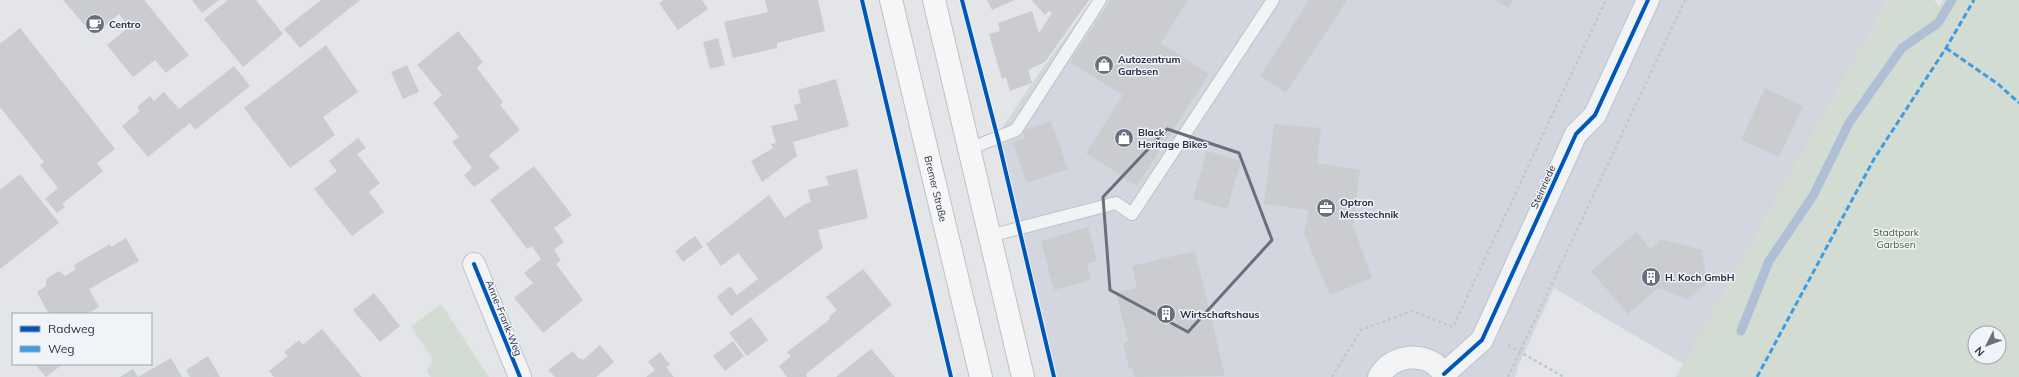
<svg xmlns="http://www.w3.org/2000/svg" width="2019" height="377" font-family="Mulish,sans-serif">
  <rect width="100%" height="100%" fill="#e3e5e8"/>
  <!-- built -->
  <path fill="#d3d6de" d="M1092 0H1887L1690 368 1554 288 1519 364 1515 377H1057L999 133 1032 83Z"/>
  <!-- green -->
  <g fill="#d2dcd2" fill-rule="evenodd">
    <path d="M1887 0H1934L1939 6 1943 0H2019V377H1676ZM1975 333H1999V357H1975Z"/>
    <path d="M441 304 489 377H431L427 371 433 359 411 326Z"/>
  </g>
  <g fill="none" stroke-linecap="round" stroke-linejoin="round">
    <!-- stream -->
    <path stroke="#aebfd6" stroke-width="9" d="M1741 331 1769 261 1813 196 1849 123 1902 48 1938 23 1952 0"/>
  </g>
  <!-- building -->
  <g fill="#caccd0">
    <path d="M63 0H144L189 55 166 73 155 60 133 77 107 45 129 27 119 14 93 35Z"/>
    <path d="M192 0H219L202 13Z"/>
    <path d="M228 0H256L283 34 243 67 204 19Z"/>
    <path d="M321 0H360L300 48 284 29Z"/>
    <path d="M663 0H702L708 9 678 30 659 3Z"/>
    <path d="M765 0H818L825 31 777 43V48L733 58 724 22 768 12Z"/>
    <path d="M987 0H1015L992 10Z"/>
    <path d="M1033 0H1089L1045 62 1028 70 1032 83 1010 91 1006 78 1002 79 989 34 1000 31 998 23 1032 11 1039 33 1052 13 1049 11 1045 15 1032 1Z"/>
    <path d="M1111 0H1188L1161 43 1209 74 1137 186 1086 153 1123 95 1070 62Z"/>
    <path d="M1309 0H1347L1286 93 1260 76Z"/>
    <path d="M1496 0H1513L1508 8Z"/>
    <path d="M20 28 115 149 97 163 103 171 62 204 65 207 57 213 45 199 58 188 40 165 44 162 0 107V42L1 43Z"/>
    <path d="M458 31 483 62 477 68 503 102 500 105 520 130 489 155 500 168 474 187 464 175 472 168 452 142 459 137 433 103 442 95 417 65Z"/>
    <path d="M718 38 725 65 710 69 703 42Z"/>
    <path d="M326 45 358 92 323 117 335 135 290 168 244 108Z"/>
    <path d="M407 65 419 92 403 99 391 72Z"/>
    <path d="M234 66 250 86 195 130 190 123 148 157 122 126 140 111 137 107 150 96 154 101 164 92 179 109Z"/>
    <path d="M836 79 849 126 793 142 797 156 762 182 751 161 773 148 771 144 776 143 771 126 798 120 794 105 801 103 798 90Z"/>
    <path d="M1765 88 1803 106 1779 157 1741 140Z"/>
    <path d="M1051 121 1068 169 1027 183 1013 143 1025 138 1022 131Z"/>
    <path d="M1274 124 1321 128 1317 163 1360 170 1353 226 1372 278 1330 295 1304 233 1309 210 1264 204Z"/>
    <path d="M358 138 366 148 357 154 380 183 369 192 384 212 352 236 314 189 337 171 329 161Z"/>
    <path d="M1207 151 1241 161 1227 209 1193 199Z"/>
    <path d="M534 166 572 215 554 228 564 242 554 250 561 260 556 264 583 300 543 333 514 298 533 283 524 273 541 259 532 246 527 249 490 200Z"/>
    <path d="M857 169 868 218 818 230 823 248 731 316 717 297 730 286 737 295 758 279 738 253 721 266 706 244 769 195 785 218 803 205 811 202 808 190 829 185 826 176Z"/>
    <path d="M20 174 59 223 0 269V190Z"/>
    <path d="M1088 227 1097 261 1087 264 1091 280 1054 290 1041 241Z"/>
    <path d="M1636 232 1650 249 1661 239 1702 250 1707 283 1688 299 1658 288 1628 314 1591 271Z"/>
    <path d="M695 236 703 247 683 262 675 251Z"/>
    <path d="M126 238 139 261 89 289 99 307 87 314H49L37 292 46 286V279L59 271 65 276 76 269 74 265 110 244 111 247Z"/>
    <path d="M1195 251 1225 376 1135 377 1132 367 1129 368 1123 343 1128 341 1116 293 1137 288 1132 266Z"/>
    <path d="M863 269 892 305 806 374 807 377H787L779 366 791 356 787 352 830 319 829 317 837 310 826 297Z"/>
    <path d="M374 293 400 326 380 342 353 310Z"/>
    <path d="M751 317 768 340 747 356 729 333Z"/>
    <path d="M322 329 362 377H274L269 371 288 356 284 352 299 340 303 345Z"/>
    <path d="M733 341 744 356 725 371 713 356Z"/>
    <path d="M600 345 614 362 596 377H555L548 370 573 351 579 359 581 358 583 360Z"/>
    <path d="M871 349 895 377H836L843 371Z"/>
    <path d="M660 352 670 365 666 367 674 377H646L655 370 648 362Z"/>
    <path d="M208 356 220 377H190L186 370Z"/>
    <path d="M171 358 182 377H120L133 369 138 377Z"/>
    <path d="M35 364H63L46 377Z"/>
  </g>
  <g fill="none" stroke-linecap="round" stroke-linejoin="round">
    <!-- service casing -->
    <g stroke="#c0c2c6" stroke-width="14">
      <g id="service">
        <path d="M969 149 1016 130 1100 0"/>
        <path d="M989 236 1116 203 1132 214 1273 0"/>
      </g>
    </g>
    <!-- minor casing -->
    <g stroke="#c0c2c6" stroke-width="24">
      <g id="minor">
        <path d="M474 264 520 377"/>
        <path d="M1444 374 1482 340 1576 134 1595 115 1648 0"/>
        <path d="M1379 377C1392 352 1433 350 1445 377"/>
      </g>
    </g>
    <!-- primary casing -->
    <g stroke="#bec2c6" stroke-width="24">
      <g id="primary">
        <path id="s1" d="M891 0 981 377"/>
        <path d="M934 0 1023 377"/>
      </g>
    </g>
    <!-- path -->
    <g stroke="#c4c6cb" stroke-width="2.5" stroke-dasharray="3 3" stroke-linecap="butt">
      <path d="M1508 345 1564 377"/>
      <path d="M1332 377 1361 330 1412 311 1453 327 1606 0"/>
      <path d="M1508 377 1685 0"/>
    </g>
    <!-- service -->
    <use href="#service" stroke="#f2f3f4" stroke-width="12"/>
    <!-- minor -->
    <use href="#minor" stroke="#f2f3f4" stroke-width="22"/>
    <!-- primary -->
    <use href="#primary" stroke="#f6f6f7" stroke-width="22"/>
    <!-- quiet -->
    <g stroke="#3d9de3" stroke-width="3" stroke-dasharray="6 3" stroke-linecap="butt">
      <path d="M1946 48 1998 84 2019 103"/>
      <path d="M1757 377 1874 159 1946 48 1974 0"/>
    </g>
    <!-- cycleway casing -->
    <g stroke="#f0f3f8" stroke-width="6">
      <g id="cycleway">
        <path d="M862 0 951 377"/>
        <path d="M962 0 998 139 1054 377"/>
        <path d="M474 264 520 377"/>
        <path d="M1444 374 1482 340 1576 134 1595 115 1648 0"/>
      </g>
    </g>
    <!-- cycleway -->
    <use href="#cycleway" stroke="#0057b8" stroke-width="4"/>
  </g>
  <!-- marked area -->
  <path fill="none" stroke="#696f7d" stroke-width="3" stroke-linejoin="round" d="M1167 129 1239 153 1272 240 1188 332 1110 290 1103 197Z"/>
  <!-- icons -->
  <defs>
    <g id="cafe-disc" transform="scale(1)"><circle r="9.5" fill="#696f7d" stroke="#f0f3f8"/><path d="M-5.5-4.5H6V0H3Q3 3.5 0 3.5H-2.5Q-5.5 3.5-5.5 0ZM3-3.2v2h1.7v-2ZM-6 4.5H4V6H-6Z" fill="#fff"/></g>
    <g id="shop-disc" transform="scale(1)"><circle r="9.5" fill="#696f7d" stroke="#f0f3f8"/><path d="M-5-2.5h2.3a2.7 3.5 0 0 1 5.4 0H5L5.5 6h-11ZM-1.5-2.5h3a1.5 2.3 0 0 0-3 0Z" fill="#fff"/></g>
    <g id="office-disc" transform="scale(1)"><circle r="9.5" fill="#696f7d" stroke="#f0f3f8"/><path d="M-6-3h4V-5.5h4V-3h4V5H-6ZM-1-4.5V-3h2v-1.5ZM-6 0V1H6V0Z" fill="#fff"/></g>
    <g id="building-disc" transform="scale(1)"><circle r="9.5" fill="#696f7d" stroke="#f0f3f8"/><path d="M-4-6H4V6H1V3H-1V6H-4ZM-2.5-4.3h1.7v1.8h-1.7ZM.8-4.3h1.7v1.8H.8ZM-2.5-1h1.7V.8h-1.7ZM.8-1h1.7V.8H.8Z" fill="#fff"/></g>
  </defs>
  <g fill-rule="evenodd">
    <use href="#cafe-disc" x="95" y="24"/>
    <use href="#shop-disc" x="1104" y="65"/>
    <use href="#shop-disc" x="1124" y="138"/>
    <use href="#office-disc" x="1326" y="208"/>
    <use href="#building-disc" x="1651" y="277"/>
    <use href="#building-disc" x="1166" y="314"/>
  </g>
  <g text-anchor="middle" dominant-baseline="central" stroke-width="3" stroke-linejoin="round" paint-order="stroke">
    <!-- poi labels -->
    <g font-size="10" font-weight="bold" fill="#273044" stroke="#f0f3f8" text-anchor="start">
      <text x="109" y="24">Centro</text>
      <text x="1118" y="59">Autozentrum<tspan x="1118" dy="12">Garbsen</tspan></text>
      <text x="1138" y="132">Black<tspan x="1138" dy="12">Heritage Bikes</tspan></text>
      <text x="1340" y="202">Optron<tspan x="1340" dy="12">Messtechnik</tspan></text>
      <text x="1665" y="277">H. Koch GmbH</text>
      <text x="1180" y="314">Wirtschaftshaus</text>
    </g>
    <!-- street labels -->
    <g font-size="10" fill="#273044" stroke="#f0f3f8">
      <text transform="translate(1543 187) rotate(-66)">Steinriede</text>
      <text stroke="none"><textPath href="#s1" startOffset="194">Bremer Straße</textPath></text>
      <text transform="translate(504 318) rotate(68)">Anne-Frank-Weg</text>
    </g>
    <!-- park labels -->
    <g font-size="10" fill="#396132" stroke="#f0f3f8">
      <text x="1896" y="232">Stadtpark<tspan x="1896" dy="12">Garbsen</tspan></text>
    </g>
  </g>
  <!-- legend -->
  <rect x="12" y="313" width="140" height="52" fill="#f0f3f8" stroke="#a0a5b0"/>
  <rect x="20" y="326" width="20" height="6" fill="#0057b8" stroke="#a0a5b0"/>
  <text x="48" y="333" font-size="12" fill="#273044">Radweg</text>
  <rect x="20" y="346" width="20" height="6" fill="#3d9de3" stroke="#a0a5b0"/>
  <text x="48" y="353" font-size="12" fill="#273044">Weg</text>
  <!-- north arrow -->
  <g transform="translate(1987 345) rotate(228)"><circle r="19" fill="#f0f3f8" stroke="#a0a5b0"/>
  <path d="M0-3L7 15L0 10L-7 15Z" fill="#696f7d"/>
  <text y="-6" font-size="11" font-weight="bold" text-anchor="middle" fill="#273044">N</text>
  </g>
</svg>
